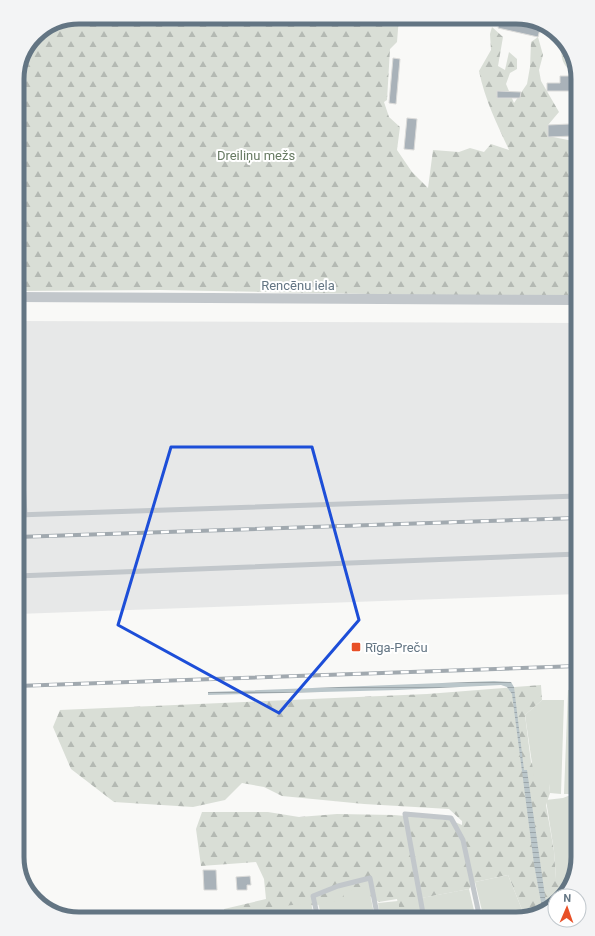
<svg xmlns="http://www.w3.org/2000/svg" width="595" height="936" font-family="Roboto,sans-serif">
  <defs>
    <pattern id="forest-firs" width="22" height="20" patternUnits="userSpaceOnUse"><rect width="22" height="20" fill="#d9ded6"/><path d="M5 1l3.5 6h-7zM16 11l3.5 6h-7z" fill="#b4b9b3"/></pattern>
    <pattern id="water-rules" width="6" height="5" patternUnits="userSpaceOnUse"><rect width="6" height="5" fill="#bac6ca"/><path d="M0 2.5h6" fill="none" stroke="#9ba5a9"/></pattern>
  </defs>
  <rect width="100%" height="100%" fill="#f9f9f7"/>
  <!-- built -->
  <path fill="#e7e8e8" d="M17 321 578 323V594L17 614Z"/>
  <!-- forest -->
  <g fill="url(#forest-firs)">
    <path d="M79 17H399L397 42 390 49 387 100 384 102 389 117 400 127 397 150 412 172 428 188 433 150 459 152 470 148 484 152 491 144 509 150C497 124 485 100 479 71L491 50 490 34 492 27 503 37 498 66 505 70 509 52 517 59V69L510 73 506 84 514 103 527 84 530 67 531 42 538 37 543 55 539 70 541 81 559 112 548 125V136L578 142V298L160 290 17 291V75L35 35Z"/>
    <path d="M488 17H521L551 28 553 30 540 29Z"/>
    <path d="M561 40 572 51 577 73C560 68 561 54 561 40Z"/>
    <path d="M541 685 542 700 525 715 531 762 549 784 550 793 546 805 554 851 556 879H571L568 891 563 896H555V903L544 913 525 917 508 875 475 882 469 889 422 898V919H401L397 899 379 902 365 893 353 907 330 904 268 908 259 919H225L224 909 266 899 264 879 256 862 201 866 196 829 202 812H268L299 817 337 814 394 815 450 820 462 825V821L449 809 364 804 282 796 264 787 242 783 225 800 193 807 114 802 71 769 53 727 60 710 427 694Z"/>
  </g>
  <!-- garden -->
  <g fill="#d9ded6">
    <path d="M578 689V794H564L568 690Z"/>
    <path d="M542 700H564L561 794 550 793 549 784H535L525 715Z"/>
    <path d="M568 796H578V858L571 879H556L554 851 546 800 563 798Z"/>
    <path d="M508 875 525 917 516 919H484L475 882Z"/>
    <path d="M369 888 375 919H322L318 903 344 900 343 891Z"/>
    <path d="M469 889 476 919H425L421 898Z"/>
    <path d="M398 901 401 919H380L378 903Z"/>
    <path d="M311 903 315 919H266L264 908Z"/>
    <path d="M233 908 234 915 260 912 261 919H211L225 917 224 910Z"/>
  </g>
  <!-- water -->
  <path fill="url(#water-rules)" d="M494 681 511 682 514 687 524 770H527L547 910 543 913 534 864 512 694 507 687 501 685 398 690 208 695V692Z"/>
  <!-- building -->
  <g fill="#a9b2b9" stroke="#dbdbd9">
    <path d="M500 20 540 29 538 37 498 28Z"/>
    <path d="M393 58 400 59 396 104 389 103Z"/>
    <path d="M560 76H577L578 91H547V83H560Z"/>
    <path d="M497 91 521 92 520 98H497Z"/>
    <path d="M570 111H578V124H573V136L548 137V125L570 124Z"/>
    <path d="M407 118 417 119 414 150 404 149Z"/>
    <path d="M203 870H216L217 890H204Z"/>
    <path d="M250 876 251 885H247V890H237L236 877Z"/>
  </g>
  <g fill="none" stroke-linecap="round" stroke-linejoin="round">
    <!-- lane -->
    <g stroke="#c2c7cb" stroke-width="5">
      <path d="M17 482H23L25 515"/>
      <path d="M17 515 578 496"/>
      <path d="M17 576 578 554"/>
      <path d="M263 915V919"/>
      <path d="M201 919 222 914"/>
      <path d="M318 919 313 896 338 886 370 878 378 919"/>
      <path d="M424 919 405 814 451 818 463 840 480 919"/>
    </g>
    <!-- street -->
    <path stroke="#c2c7cb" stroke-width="10" d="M17 297 578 300"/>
    <!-- rail casing -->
    <g stroke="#a1a9af" stroke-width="4">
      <g id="rail">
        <path d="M17 537 578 518"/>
        <path d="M17 686 578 666"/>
      </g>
    </g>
    <!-- rail -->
    <use href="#rail" stroke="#fff" stroke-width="2.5" stroke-dasharray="8" stroke-linecap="butt"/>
  </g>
  <!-- marked area -->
  <path fill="none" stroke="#1d4ed8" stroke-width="3" stroke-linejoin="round" d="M171 447H312L359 620 279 713 118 625Z"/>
  <!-- markers -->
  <rect fill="#e85027" stroke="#fff" stroke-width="1.5" x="351" y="642" width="10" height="10" rx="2"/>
  <g text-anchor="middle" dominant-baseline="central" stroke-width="4" stroke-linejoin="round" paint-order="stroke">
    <!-- park labels -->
    <g font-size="13" fill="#677a62" stroke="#fff">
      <text x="256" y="155">Dreiliņu mežs</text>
    </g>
    <!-- street labels -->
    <g font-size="13" fill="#637583" stroke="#fff">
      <text x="298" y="285">Rencēnu iela</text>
    </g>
    <!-- poi labels -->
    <g font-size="13" fill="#637583" stroke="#fff" text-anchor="start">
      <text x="365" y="647">Rīga-Preču</text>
    </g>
  </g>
  <!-- crop -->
  <path d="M0 0H595V936H0ZM79 24H516A55 55 0 0 1 571 79V857A55 55 0 0 1 516 912H79A55 55 0 0 1 24 857V79A55 55 0 0 1 79 24Z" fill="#f3f4f5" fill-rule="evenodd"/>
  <path fill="none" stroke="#637583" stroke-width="5" d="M79 24H516A55 55 0 0 1 571 79V857A55 55 0 0 1 516 912H79A55 55 0 0 1 24 857V79A55 55 0 0 1 79 24Z"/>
  <!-- north arrow -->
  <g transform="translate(567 908) rotate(2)"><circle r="19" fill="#ffffff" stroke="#c1c8cd"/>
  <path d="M0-3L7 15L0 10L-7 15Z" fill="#e85027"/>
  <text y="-6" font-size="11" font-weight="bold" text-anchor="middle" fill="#637583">N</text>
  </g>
</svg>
